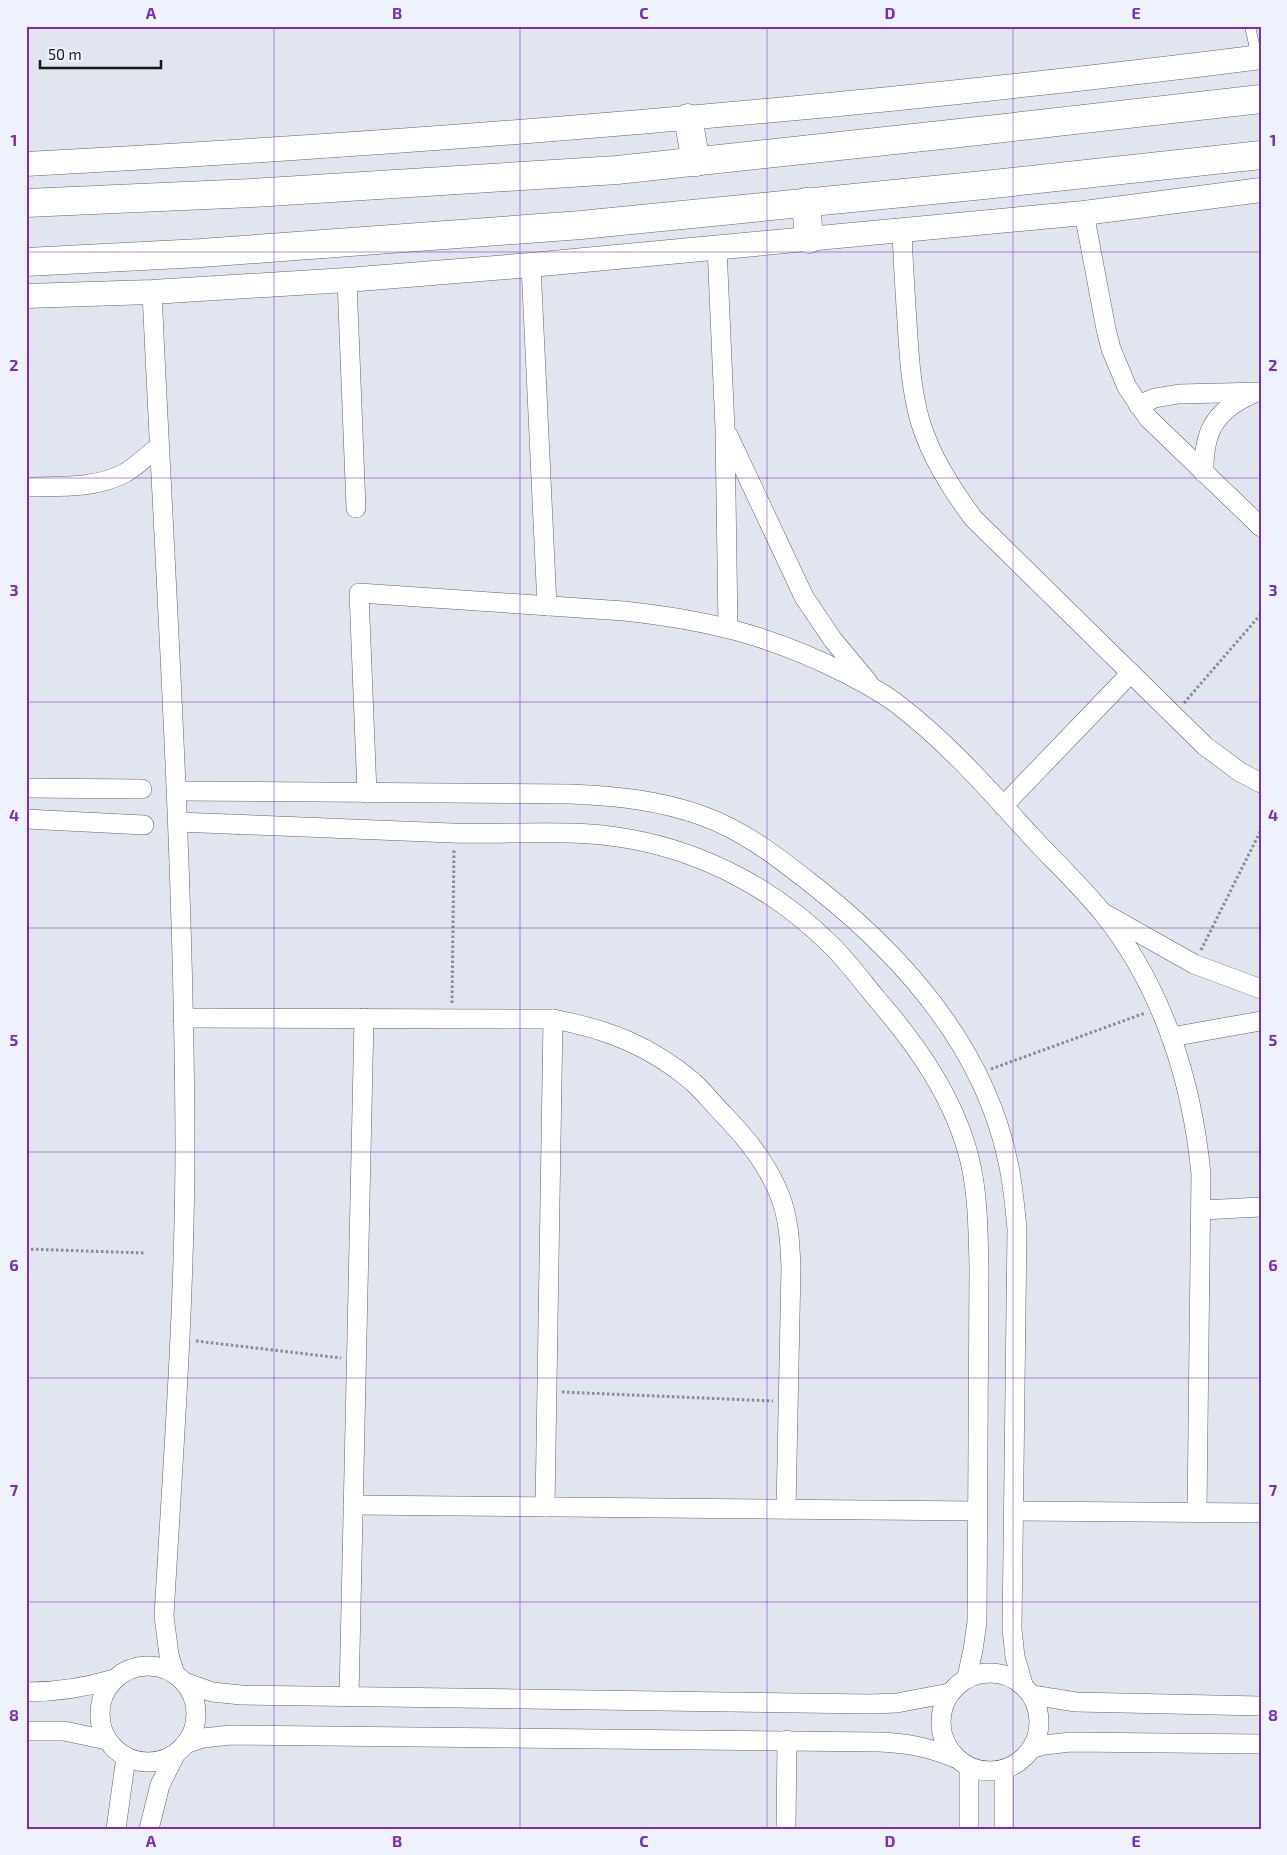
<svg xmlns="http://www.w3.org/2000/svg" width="1287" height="1855" font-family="'Exo 2',sans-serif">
  <rect width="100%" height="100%" fill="#e0e5ef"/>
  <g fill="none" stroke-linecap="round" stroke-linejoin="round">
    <!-- service casing -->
    <g stroke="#5e636b" stroke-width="11">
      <path id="service" d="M1250 26 1257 58"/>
    </g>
    <!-- minor casing -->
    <g stroke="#5e636b" stroke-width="20">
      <g id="minor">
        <path d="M1084 213 1106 329 1111 349 1127 387 1148 418 1261 527"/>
        <path d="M902 230C903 261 905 292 907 322 909 355 911 389 920 421 931 457 951 488 973 518L1205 746 1240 772 1261 783"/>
        <path d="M717 247 725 429 728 628"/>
        <path d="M531 265 547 606"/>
        <path d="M347 280 356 508"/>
        <path d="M152 292C165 576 184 859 185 1143 185 1301 173 1459 164 1616L169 1655 175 1674"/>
        <path d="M1138 405 1155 398 1179 394 1261 392"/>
        <path d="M728 435 804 597 833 640 868 682"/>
        <path d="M1204 473C1203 433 1214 411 1252 394"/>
        <path d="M26 487C59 486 95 489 125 473 137 466 147 455 159 447"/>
        <path d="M26 788 142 789"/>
        <path d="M177 791 570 794C616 796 659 800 703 816 747 832 781 860 817 888 905 958 985 1050 1008 1162 1013 1184 1015 1207 1017 1229L1012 1629 1015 1657 1023 1684"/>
        <path d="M367 793 359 593 624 611C707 620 770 635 845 673 864 683 884 693 901 707 949 744 990 791 1031 836 1054 861 1080 885 1102 912 1162 986 1192 1080 1201 1174L1197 1512"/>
        <path d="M1003 806 1131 673"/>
        <path d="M26 819 144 825"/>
        <path d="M178 822C269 826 360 830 452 833 510 835 572 828 630 839 707 853 777 891 832 946 848 962 862 981 876 998 917 1045 955 1099 970 1161 978 1195 978 1231 979 1266L977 1622 973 1650 967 1677"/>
        <path d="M1107 915 1194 964 1261 989"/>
        <path d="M183 1018 553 1019C607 1029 651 1046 693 1082 704 1092 714 1105 724 1115 748 1140 768 1165 780 1196 789 1219 790 1244 791 1268L786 1509"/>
        <path d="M1171 1037 1261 1021"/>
        <path d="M1202 1210 1261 1207"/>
        <path d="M353 1505 977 1511"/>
        <path d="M545 1507 553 1019"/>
        <path d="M1014 1511 1261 1513"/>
        <circle cx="148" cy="1714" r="48"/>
        <circle cx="990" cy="1722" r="49"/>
        <path d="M184 1682 212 1692 241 1695 870 1704 897 1703 949 1693"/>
        <path d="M26 1692C57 1692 84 1688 114 1679"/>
        <path d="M1032 1695 1076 1702 1261 1706"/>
        <path d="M349 1697 364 1018"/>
        <path d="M26 1731H64L107 1740"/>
        <path d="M185 1744 203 1738 231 1735 878 1742C907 1743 928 1747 955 1758"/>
        <path d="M1031 1749 1044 1745 1071 1742 1261 1744"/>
        <path d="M116 1829 126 1757"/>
        <path d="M149 1829 160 1785 176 1753"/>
        <path d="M786 1829 787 1740"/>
        <path d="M969 1829V1767"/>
        <path d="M1004 1829V1769"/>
      </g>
    </g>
    <!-- tertiary casing -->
    <g stroke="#5e636b" stroke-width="25">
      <g id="tertiary">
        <path d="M26 164C439 142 851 109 1261 57"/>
        <path d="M26 296 152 292 347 280 531 265 1084 213 1261 190"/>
      </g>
    </g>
    <!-- secondary casing -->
    <g stroke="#5e636b" stroke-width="29">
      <g id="secondary">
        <path d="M688 118 696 162"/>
        <path d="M806 202 809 239"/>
        <path d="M26 203 252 193 617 170 978 131 1261 99"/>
        <path d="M26 262 201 253 581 225 984 185 1261 155"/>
      </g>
    </g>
    <!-- path -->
    <g stroke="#888b93" stroke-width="3" stroke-dasharray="2.5 2.5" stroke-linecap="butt">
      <path d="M1184 703 1261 614"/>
      <path d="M1201 950 1261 830"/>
      <path d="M452 1003 454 849"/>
      <path d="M991 1069 1145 1013"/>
      <path d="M26 1249 146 1253"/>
      <path d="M196 1341 341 1358"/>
      <path d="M562 1392 773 1401"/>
    </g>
    <!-- service -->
    <use href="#service" stroke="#fff" stroke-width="10"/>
    <!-- minor -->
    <use href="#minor" stroke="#fff" stroke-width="19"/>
    <!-- tertiary -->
    <use href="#tertiary" stroke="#fff" stroke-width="24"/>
    <!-- secondary -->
    <use href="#secondary" stroke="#fff" stroke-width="28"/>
  </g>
  <!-- grid -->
  <path fill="none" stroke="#7b2cbf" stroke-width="1" stroke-opacity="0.55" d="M274 26V1829M520 26V1829M767 26V1829M1013 26V1829M26 252H1261M26 478H1261M26 702H1261M26 928H1261M26 1152H1261M26 1378H1261M26 1602H1261"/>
  <!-- border -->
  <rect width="1287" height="1855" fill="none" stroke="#edf2fc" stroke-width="55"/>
  <!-- scale -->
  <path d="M40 60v8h121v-8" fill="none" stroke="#16171b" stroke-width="2.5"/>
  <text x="48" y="60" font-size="15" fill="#16171b" stroke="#edf2fc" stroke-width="4" paint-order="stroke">50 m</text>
  <rect x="28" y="28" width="1232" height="1800" fill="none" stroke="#7b2cbf" stroke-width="2"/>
  <g font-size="16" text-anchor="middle" font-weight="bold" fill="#7b2cbf">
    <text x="151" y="19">A</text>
    <text x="397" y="19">B</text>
    <text x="644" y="19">C</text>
    <text x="890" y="19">D</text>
    <text x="1136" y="19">E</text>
    <text x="14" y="146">1</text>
    <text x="1273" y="146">1</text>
    <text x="14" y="371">2</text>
    <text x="1273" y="371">2</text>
    <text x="14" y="596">3</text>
    <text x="1273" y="596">3</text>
    <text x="14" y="821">4</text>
    <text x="1273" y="821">4</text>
    <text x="14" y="1046">5</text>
    <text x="1273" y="1046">5</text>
    <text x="14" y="1271">6</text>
    <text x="1273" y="1271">6</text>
    <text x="14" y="1496">7</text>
    <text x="1273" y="1496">7</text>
    <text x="14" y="1721">8</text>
    <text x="1273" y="1721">8</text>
    <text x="151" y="1847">A</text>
    <text x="397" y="1847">B</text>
    <text x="644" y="1847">C</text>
    <text x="890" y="1847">D</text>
    <text x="1136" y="1847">E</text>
  </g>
</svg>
